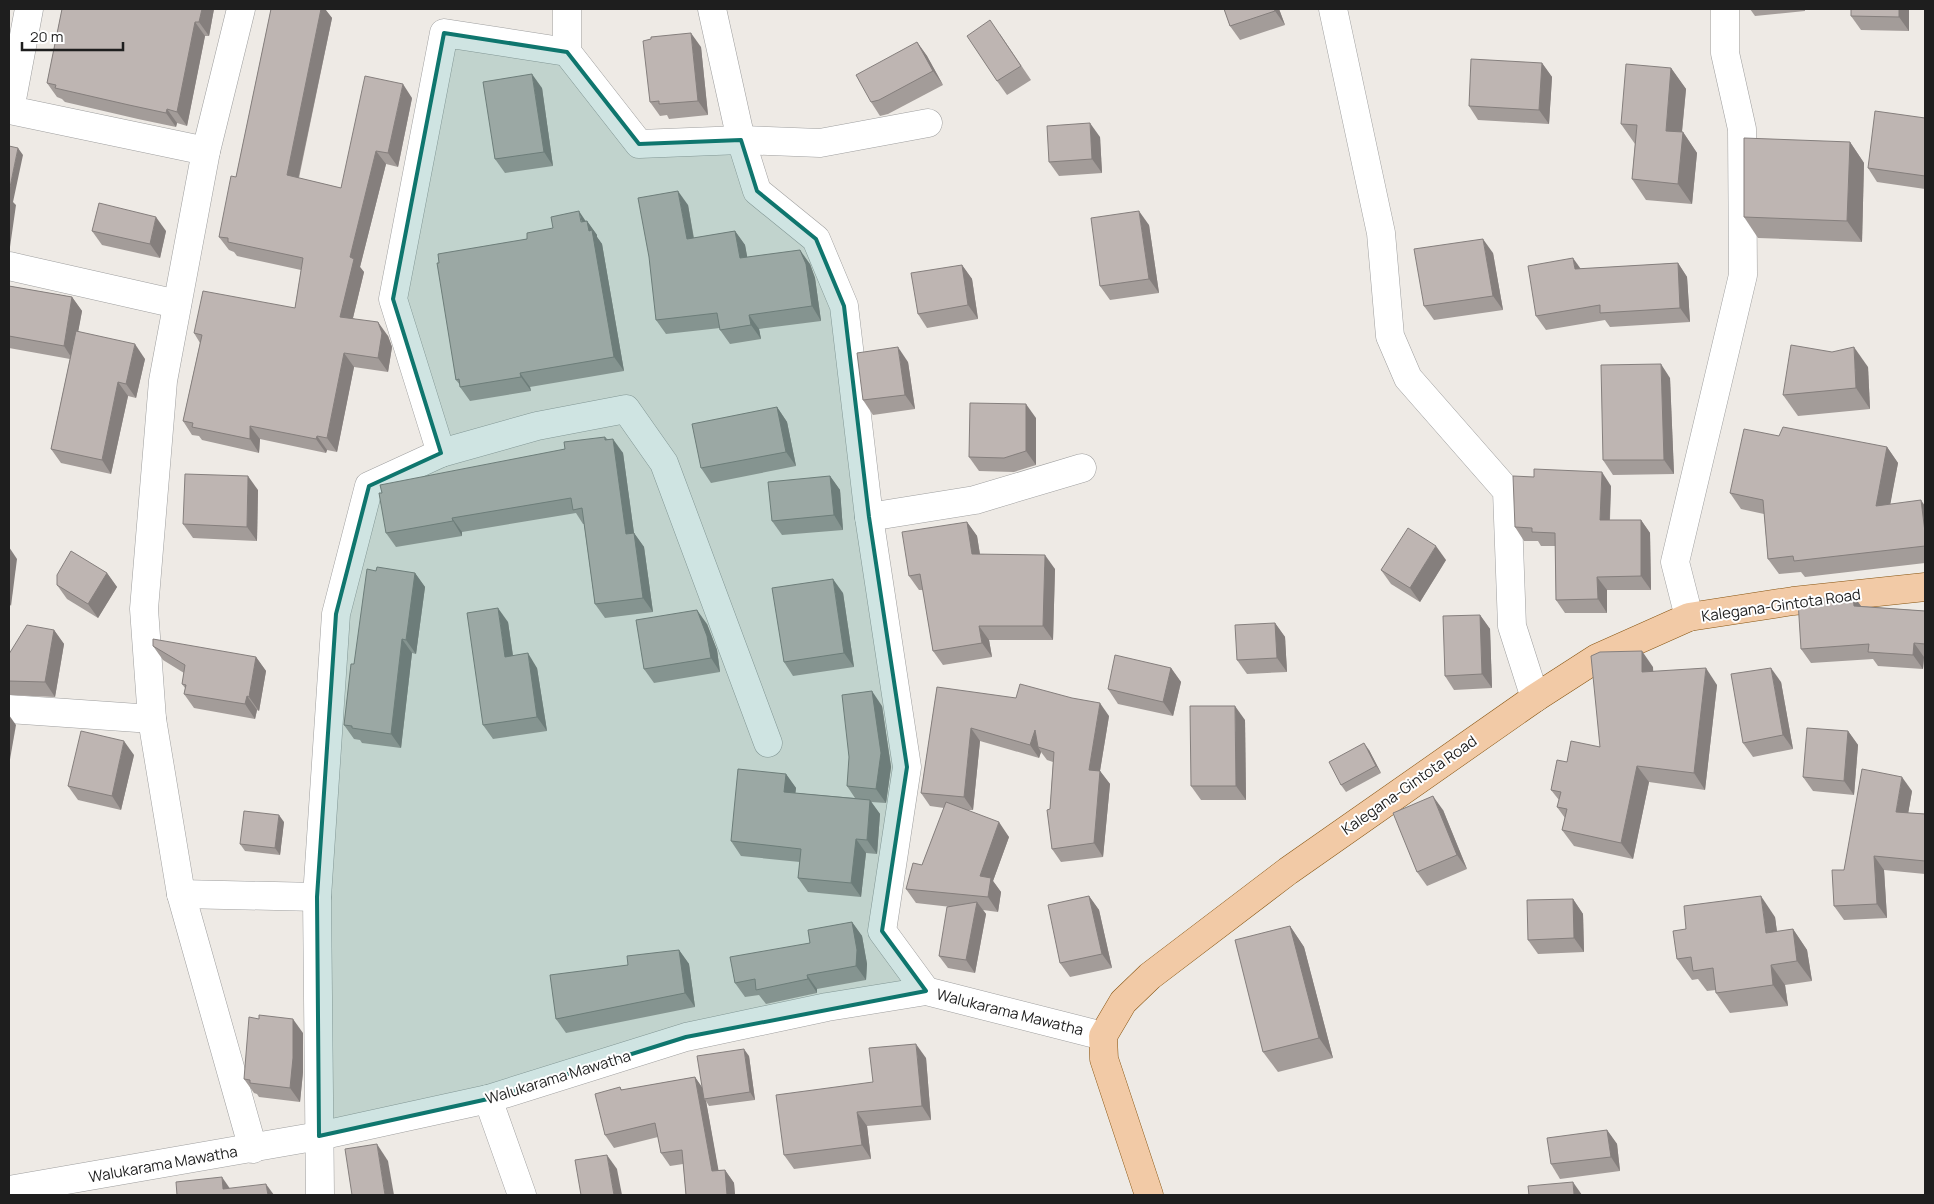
<svg xmlns="http://www.w3.org/2000/svg" width="1934" height="1204" font-family="Manrope,sans-serif">
  <rect width="100%" height="100%" fill="#eeeae5"/>
  <g fill="none" stroke-linecap="round" stroke-linejoin="round">
    <!-- minor casing -->
    <g stroke="#9f9f9f" stroke-width="29">
      <g id="minor">
        <path d="M29 9 10 110 206 151"/>
        <path d="M241 9 206 151 163 381 144 609 152 719 181 894 253 1149"/>
        <path d="M567 9V52L639 144 741 140 820 143 928 123"/>
        <path d="M712 9 741 140 757 191 816 239 844 306 869 517 907 767 882 931 926 991"/>
        <path d="M1333 9 1381 233 1390 336 1408 378 1507 491 1512 626 1535 698"/>
        <path d="M9 266 177 304"/>
        <path d="M441 453 537 426 626 409 664 463 768 743"/>
        <path d="M869 517 975 500 1082 468"/>
        <path d="M1689 617 1675 562 1743 275 1742 129 1725 53V9"/>
        <path d="M9 709 152 719"/>
        <path d="M181 894 317 897"/>
        <path d="M488 1099 522 1195"/>
        <path d="M9 1190 319 1136 488 1099 686 1037 827 1007 926 991 1103 1036"/>
        <path d="M320 1195 317 897 336 614 369 486 441 453 393 299 444 33 567 52"/>
      </g>
    </g>
    <!-- major casing -->
    <g stroke="#875410" stroke-width="29">
      <path id="major" d="M1149 1195 1104 1059 1103 1036 1123 1002 1150 976 1288 871 1535 698 1597 658 1689 617 1793 601 1925 587"/>
    </g>
    <!-- minor -->
    <use href="#minor" stroke="#fff" stroke-width="28"/>
    <!-- major -->
    <use href="#major" stroke="#f2caa6" stroke-width="28"/>
  </g>
  <!-- wall -->
  <g fill="#a39c99">
    <path d="M62 9H214L209 36H205L187 126 177 123 176 127 138 119 65 102 62 99 57 97 47 83Z"/>
    <path d="M271 9H325L332 18 299 178 341 188 412 98 398 167 386 164 360 267 364 272 353 318 388 336 392 347 388 372 354 367 337 452 327 450 326 453 260 439 259 453 202 440 199 436 192 435 183 421 200 343 194 333 295 308 301 270 237 256 234 252 229 250 219 237 236 177Z"/>
    <path d="M1224 9H1279L1285 25 1240 40 1230 26Z"/>
    <path d="M1750 9H1805V11L1755 16Z"/>
    <path d="M1909 9V31L1861 30 1851 16Z"/>
    <path d="M1000 34 1031 80 1007 95 997 81Z"/>
    <path d="M917 42 927 56 943 85 888 114 880 116 871 102Z"/>
    <path d="M701 47 708 115 669 119 667 115 660 116 650 102Z"/>
    <path d="M1542 63 1552 77 1549 124 1478 120 1469 106Z"/>
    <path d="M1671 68 1686 89 1682 132H1683L1697 153 1692 204 1646 200 1632 179 1635 144 1621 124Z"/>
    <path d="M542 88 553 166 505 173 495 159Z"/>
    <path d="M1925 118V189L1877 182 1868 168Z"/>
    <path d="M1100 137 1102 173 1059 176 1049 162Z"/>
    <path d="M1850 142 1864 163 1862 242 1758 238 1744 217Z"/>
    <path d="M688 205 694 238 735 231 745 245 747 257 810 264 815 278 821 321 759 329 761 339 730 344 720 330V328L666 334 656 320Z"/>
    <path d="M587 221 597 235V237L602 244 624 371 530 387 531 391 470 401 460 387V385L456 380 439 263 527 239Z"/>
    <path d="M1149 225 1159 293 1110 300 1100 286Z"/>
    <path d="M92 231H166L160 258 102 245Z"/>
    <path d="M1493 253 1503 310 1434 320 1424 306Z"/>
    <path d="M1678 263 1687 277 1690 322 1610 327 1605 320 1546 330 1536 316 1580 269Z"/>
    <path d="M962 265 972 279 978 319 927 328 918 314Z"/>
    <path d="M9 286 72 297 82 311 78 331 145 359 136 398 128 396 111 474 61 463 51 449 70 359 9 348Z"/>
    <path d="M908 362 915 409 873 415 863 400Z"/>
    <path d="M1868 367 1870 409 1798 416 1783 395Z"/>
    <path d="M1670 378 1674 474 1613 475 1603 460Z"/>
    <path d="M777 407 787 422 796 466 711 483 701 468Z"/>
    <path d="M1036 418V465L1014 472 979 471 969 457Z"/>
    <path d="M1779 436 1887 447 1898 463 1890 504 1925 506V563L1805 577 1801 572 1779 574 1768 559 1764 514 1741 509 1730 493Z"/>
    <path d="M605 437 623 453 634 533 644 547 653 612 605 618 595 604 584 524H583L576 513 462 532V536L396 547 386 533 565 449Z"/>
    <path d="M830 476 840 490 843 530 782 535 772 521Z"/>
    <path d="M1611 486 1610 520H1641L1650 533 1651 590H1607V613H1565L1556 600 1555 546H1541L1538 541H1524L1515 527Z"/>
    <path d="M258 490 257 541 193 538 183 524Z"/>
    <path d="M967 522 977 536 980 554 1055 569 1053 640H989L992 657 943 665 933 651 923 590H919L909 576Z"/>
    <path d="M1446 560 1420 602 1391 584 1381 570Z"/>
    <path d="M376 571 415 573 425 587 416 654 412 653 401 748 362 743 360 740 354 739 344 725 354 664Z"/>
    <path d="M107 573 117 587 98 618 67 599 57 585Z"/>
    <path d="M843 593 854 667 793 676 784 662Z"/>
    <path d="M1853 595 1861 606 1925 611V657H1924L1923 669 1878 666 1873 659 1811 663 1801 649Z"/>
    <path d="M1480 615 1490 629 1492 688 1454 690 1445 676Z"/>
    <path d="M508 622 513 655 537 668 547 731 493 739 483 725Z"/>
    <path d="M1275 623 1285 637 1287 672 1247 674 1237 660Z"/>
    <path d="M707 624 717 650 720 672 654 683 644 669Z"/>
    <path d="M54 630 64 644 55 697 9 695V654Z"/>
    <path d="M153 646 256 657 266 671 259 711 257 710 255 719 194 708 184 694 185 688 182 684 184 673 163 660Z"/>
    <path d="M1653 667V671L1717 685 1705 790 1649 782 1633 859 1574 846 1562 830 1565 818 1557 807 1559 800 1551 790 1567 762 1600 747Z"/>
    <path d="M1171 668 1181 682 1173 716 1118 704 1108 689Z"/>
    <path d="M1781 682 1793 749 1753 757 1743 743Z"/>
    <path d="M937 687 1109 716 1100 771 1110 784 1103 857 1061 862 1052 849 1050 809 1053 762 1047 760 1041 752 1039 758 980 741 973 810H966L1009 837 993 881 1001 892 998 912 983 910 986 914 975 973 948 968 939 956 951 907 916 903 906 889 922 865 944 808 930 806 921 793Z"/>
    <path d="M882 706 891 767 886 803 871 802 880 814 877 854 866 853 861 897 808 892 798 878 800 862 741 856 731 841 786 774 796 788 795 793 855 798 847 786Z"/>
    <path d="M1245 720 1246 800H1201L1191 786Z"/>
    <path d="M1848 731 1858 745 1854 795 1813 791 1803 777Z"/>
    <path d="M1369 750 1381 773 1346 792 1341 785Z"/>
    <path d="M134 755 121 810 78 800 68 786Z"/>
    <path d="M1912 791 1908 813 1925 814V874L1884 870 1887 918 1844 920 1834 906 1844 870Z"/>
    <path d="M1443 810 1467 869 1427 886 1417 872Z"/>
    <path d="M284 822 280 855 245 851 240 844Z"/>
    <path d="M1089 896 1099 910 1112 968 1070 977 1060 963Z"/>
    <path d="M1573 899 1583 914 1584 952 1538 954 1528 940Z"/>
    <path d="M1775 917 1777 932 1793 929 1807 950 1812 981 1785 985 1788 1006 1730 1013 1716 993V990L1707 991 1698 979 1692 980 1677 959Z"/>
    <path d="M852 922 862 936 867 964 866 980 817 989V993L766 1004 759 995 745 997 735 983 810 943Z"/>
    <path d="M1290 926 1304 947 1333 1058 1278 1072 1263 1052Z"/>
    <path d="M679 950 689 964 695 1007 566 1033 556 1019 628 965Z"/>
    <path d="M303 1033V1072L300 1102 259 1097 257 1094 254 1093 244 1079Z"/>
    <path d="M749 1056 755 1100 709 1106 706 1101 718 1170H725L734 1183 735 1195H686L683 1164 670 1166 661 1153 658 1137 614 1148 605 1135 620 1087 622 1090 695 1077 702 1088Z"/>
    <path d="M926 1058 931 1120 867 1126 871 1159 794 1169 784 1155 873 1082Z"/>
    <path d="M1607 1130 1617 1144 1620 1171 1560 1179 1551 1164Z"/>
  </g>
  <!-- shaded-wall -->
  <g fill="#857f7d">
    <path d="M202 9H214L209 36 199 22Z"/>
    <path d="M321 9H325L332 18 296 189 287 175Z"/>
    <path d="M1274 9H1279L1285 25 1275 11Z"/>
    <path d="M1899 9H1909V31L1899 17Z"/>
    <path d="M195 22 205 36 187 126 177 112Z"/>
    <path d="M691 33 701 47 708 115 698 101Z"/>
    <path d="M917 42 927 56 943 85 933 71Z"/>
    <path d="M1542 63 1552 77 1549 124 1539 110Z"/>
    <path d="M1671 68 1686 89 1680 151 1666 131Z"/>
    <path d="M532 74 542 88 553 166 544 152Z"/>
    <path d="M403 84 412 98 398 167 388 153Z"/>
    <path d="M167 109 177 123 176 127 166 113Z"/>
    <path d="M1090 123 1100 137 1102 173 1092 159Z"/>
    <path d="M1683 132 1697 153 1692 204 1678 184Z"/>
    <path d="M1850 142 1864 163 1862 242 1847 221Z"/>
    <path d="M18 148 23 155 13 202 16 205 10 247 9 245V192Z"/>
    <path d="M376 151 386 164 360 267 364 272 350 330 340 317 350 257Z"/>
    <path d="M678 191 688 205 696 253 687 239Z"/>
    <path d="M579 211 587 223V221L597 235V237L602 244 624 371 614 357Z"/>
    <path d="M1139 211 1149 225 1159 293 1149 279Z"/>
    <path d="M156 217 166 231 160 258 150 244Z"/>
    <path d="M735 231 745 245 750 272 740 258Z"/>
    <path d="M1483 239 1493 253 1503 310 1493 296Z"/>
    <path d="M800 250 810 264 815 278 821 321 812 306Z"/>
    <path d="M1573 258 1583 272 1575 269Z"/>
    <path d="M1678 263 1687 277 1690 322 1680 308Z"/>
    <path d="M962 265 972 279 978 319 968 305Z"/>
    <path d="M72 297 82 311 73 360 64 346Z"/>
    <path d="M749 315 759 329 761 339 751 325Z"/>
    <path d="M378 322 388 336 392 347 388 372 378 358Z"/>
    <path d="M135 344 145 359 136 398 126 384Z"/>
    <path d="M898 347 908 362 915 409 905 395Z"/>
    <path d="M1854 347 1868 367 1870 409 1856 388Z"/>
    <path d="M344 353 354 367 337 452 327 438Z"/>
    <path d="M1661 364 1670 378 1674 474 1664 460Z"/>
    <path d="M520 373 530 387 531 391 521 377Z"/>
    <path d="M118 382 128 396 111 474 102 460Z"/>
    <path d="M1026 404 1036 418V465L1026 451Z"/>
    <path d="M777 407 787 422 796 466 786 452Z"/>
    <path d="M250 426 260 439 259 453 250 439Z"/>
    <path d="M317 436 327 450 326 453 316 439Z"/>
    <path d="M613 439 623 453 636 548 626 534Z"/>
    <path d="M1887 447 1898 463 1887 522 1876 506Z"/>
    <path d="M1602 472 1611 486 1609 534 1600 520Z"/>
    <path d="M248 476 258 490 257 541 247 527Z"/>
    <path d="M830 476 840 490 843 530 834 515Z"/>
    <path d="M1921 500 1925 506V532Z"/>
    <path d="M452 518 462 532V536L453 521Z"/>
    <path d="M1641 520 1650 533 1651 590 1641 576Z"/>
    <path d="M967 522 977 536 982 568 972 554Z"/>
    <path d="M634 533 644 547 653 612 643 598Z"/>
    <path d="M1436 546 1446 560 1420 602 1410 588Z"/>
    <path d="M9 547 17 559 11 606 9 603Z"/>
    <path d="M1045 555 1055 569 1053 640 1043 626Z"/>
    <path d="M107 573 117 587 98 618 88 604Z"/>
    <path d="M415 573 425 587 416 654 406 640Z"/>
    <path d="M1597 577 1607 590V613L1598 599Z"/>
    <path d="M833 579 843 593 854 667 844 653Z"/>
    <path d="M1853 595 1863 609 1854 606Z"/>
    <path d="M498 608 508 622 515 671 505 657Z"/>
    <path d="M697 610 707 624 717 650 720 672 711 658Z"/>
    <path d="M1480 615 1490 629 1492 688 1482 674Z"/>
    <path d="M1275 623 1285 637 1287 672 1277 658Z"/>
    <path d="M979 626 989 640 992 657 982 643Z"/>
    <path d="M54 630 64 644 55 697 45 682Z"/>
    <path d="M402 639 412 653 401 748 391 734Z"/>
    <path d="M1914 643 1924 657 1923 669 1913 655Z"/>
    <path d="M1642 651 1653 667 1654 688 1642 672Z"/>
    <path d="M528 653 537 668 547 731 537 717Z"/>
    <path d="M256 657 266 671 259 711 249 697Z"/>
    <path d="M1171 668 1181 682 1173 716 1163 702Z"/>
    <path d="M1706 668 1717 685 1705 790 1694 773Z"/>
    <path d="M1771 668 1781 682 1793 749 1783 735Z"/>
    <path d="M872 691 882 706 891 767 886 803 876 789Z"/>
    <path d="M247 696 257 710 255 719 245 704Z"/>
    <path d="M1100 703 1109 716 1098 783 1089 770Z"/>
    <path d="M1235 706 1245 720 1246 800 1236 786Z"/>
    <path d="M9 715 16 725 9 765Z"/>
    <path d="M971 728 980 741 973 810 964 797Z"/>
    <path d="M1035 730 1038 747 1041 752 1039 758 1030 745Z"/>
    <path d="M1848 731 1858 745 1854 795 1844 781Z"/>
    <path d="M124 741 134 755 121 810 112 796Z"/>
    <path d="M1364 743 1369 750 1381 773 1376 766Z"/>
    <path d="M1637 766 1649 782 1633 859 1621 843Z"/>
    <path d="M1100 771 1110 784 1103 857 1094 843Z"/>
    <path d="M786 774 796 788 794 806 784 792Z"/>
    <path d="M1902 777 1912 791 1906 826 1896 812Z"/>
    <path d="M1433 796 1443 810 1467 869 1457 855Z"/>
    <path d="M870 800 880 814 877 854 867 840Z"/>
    <path d="M279 815 284 822 280 855 275 848Z"/>
    <path d="M999 822 1009 837 993 881 1001 892 998 912 988 897 980 876Z"/>
    <path d="M856 839 866 853 861 897 851 883Z"/>
    <path d="M1874 856 1884 870 1887 918 1877 904Z"/>
    <path d="M1089 896 1099 910 1112 968 1102 954Z"/>
    <path d="M1761 896 1775 917 1780 954 1766 933Z"/>
    <path d="M1573 899 1583 914 1584 952 1574 938Z"/>
    <path d="M977 902 986 914 975 973 966 960Z"/>
    <path d="M852 922 862 936 867 964 866 980 856 966Z"/>
    <path d="M1290 926 1304 947 1333 1058 1319 1038Z"/>
    <path d="M1793 929 1807 950 1812 981 1797 961Z"/>
    <path d="M679 950 689 964 695 1007 685 993Z"/>
    <path d="M1771 965 1785 985 1788 1006 1773 985Z"/>
    <path d="M807 975 817 989V993L808 979Z"/>
    <path d="M293 1019 303 1033V1072L300 1102 290 1088Z"/>
    <path d="M916 1044 926 1058 931 1120 922 1106Z"/>
    <path d="M744 1049 749 1056 755 1100 750 1092Z"/>
    <path d="M695 1077 704 1090V1099L706 1101 721 1184 712 1171Z"/>
    <path d="M857 1112 867 1126 871 1159 862 1145Z"/>
    <path d="M1607 1130 1617 1144 1620 1171 1611 1157Z"/>
    <path d="M377 1144 388 1161 394 1195H385Z"/>
    <path d="M607 1155 617 1169 622 1195H614Z"/>
    <path d="M725 1170 734 1183 735 1195H727Z"/>
    <path d="M222 1177 233 1193 223 1189Z"/>
    <path d="M1573 1182 1582 1195H1574Z"/>
    <path d="M266 1184 274 1195H268Z"/>
  </g>
  <!-- building -->
  <g fill="#beb5b2" stroke="#857f7d">
    <path d="M62 9H202L199 22H195L177 112 167 109 166 113 129 105 55 88 56 85 47 83Z"/>
    <path d="M271 9H321L287 175 341 188 365 76 403 84 388 153 376 151 350 257 354 259 340 317 378 322 382 333 378 358 344 353 327 438 317 436 316 439 250 426V439L192 427 193 423 183 421 202 335 194 333 203 291 295 308 303 258 228 242V238L219 237 231 176 236 177Z"/>
    <path d="M1224 9H1274L1275 11 1230 26Z"/>
    <path d="M1851 9H1899V17L1851 16Z"/>
    <path d="M990 20 1021 66 997 81 967 36Z"/>
    <path d="M691 33 698 101 659 104V101L650 102 643 41 651 39V37Z"/>
    <path d="M917 42 933 71 879 100 871 102 856 75Z"/>
    <path d="M1471 59 1542 63 1539 110 1469 106Z"/>
    <path d="M1626 64 1671 68 1666 131 1683 132 1678 184 1632 179 1637 125 1621 124Z"/>
    <path d="M532 74 544 152 495 159 483 82Z"/>
    <path d="M1875 111 1925 118V176L1868 168Z"/>
    <path d="M1090 123 1092 159 1049 162 1047 126Z"/>
    <path d="M1744 138 1850 142 1847 221 1744 217Z"/>
    <path d="M9 146 18 148 9 192Z"/>
    <path d="M678 191 687 239 735 231 740 258 800 250 806 264 812 306 749 315 751 325 720 330 717 313 656 320 649 257 638 198Z"/>
    <path d="M9 198H10L9 211Z"/>
    <path d="M99 203 156 217 150 244 92 231Z"/>
    <path d="M579 211 581 222 587 221 589 231 592 230 614 357 520 373 521 377 460 387 459 379 456 380 437 263H439L438 254 527 239V233L553 228 551 217Z"/>
    <path d="M1139 211 1149 279 1100 286 1091 218Z"/>
    <path d="M1483 239 1493 296 1424 306 1414 249Z"/>
    <path d="M1573 258 1575 269 1678 263 1680 308 1600 313V305L1536 316 1528 266Z"/>
    <path d="M962 265 968 305 918 314 911 273Z"/>
    <path d="M9 286 72 297 64 346 9 336Z"/>
    <path d="M76 331 135 344 126 384 118 382 102 460 51 449Z"/>
    <path d="M1791 345 1832 352 1854 347 1856 388 1783 395Z"/>
    <path d="M898 347 905 395 863 400 857 353Z"/>
    <path d="M1661 364 1664 460H1603L1601 365Z"/>
    <path d="M970 403 1026 404V451L1004 458 969 457Z"/>
    <path d="M777 407 786 452 701 468 692 424Z"/>
    <path d="M1783 427 1887 447 1876 506 1921 500 1925 532V546L1794 561 1793 556 1768 559 1763 500 1730 493 1744 429 1779 436Z"/>
    <path d="M605 437V440L613 439 626 534 634 533 643 598 595 604 582 508 573 510 571 498 452 518 453 521 386 533 379 493H382L380 485 565 449 564 442Z"/>
    <path d="M1534 469 1602 472 1600 520H1641V576L1597 577 1598 599 1556 600 1555 533 1532 532V528L1515 527 1513 476 1534 477Z"/>
    <path d="M185 474 248 476 247 527 183 524Z"/>
    <path d="M830 476 834 515 772 521 768 482Z"/>
    <path d="M967 522 972 554 1045 555 1043 626H979L982 643 933 651 920 574 909 576 902 532Z"/>
    <path d="M1408 528 1436 546 1410 588 1381 570Z"/>
    <path d="M71 551 107 573 88 604 57 585V575Z"/>
    <path d="M377 567 415 573 406 640 402 639 391 734 352 728V726L344 725 351 664H354L367 569 376 571Z"/>
    <path d="M833 579 844 653 784 662 772 588Z"/>
    <path d="M1853 595 1854 606 1925 611V644L1914 643 1913 655 1868 652 1869 644 1801 649 1798 601Z"/>
    <path d="M498 608 505 657 528 653 537 717 483 725 467 613Z"/>
    <path d="M697 610 707 636 711 658 644 669 636 620Z"/>
    <path d="M1480 615 1482 674 1445 676 1443 616Z"/>
    <path d="M1275 623 1277 658 1237 660 1235 625Z"/>
    <path d="M27 625 54 630 45 682 9 681V654Z"/>
    <path d="M153 639 256 657 249 697 247 696 245 704 184 694 186 685 182 684 185 665 153 646Z"/>
    <path d="M1642 651V672L1706 668 1694 773 1637 766 1621 843 1562 830 1567 809 1557 807 1561 792 1551 790 1557 760 1567 762 1571 741 1600 747 1591 656 1600 652Z"/>
    <path d="M1115 655 1171 668 1163 702 1108 689Z"/>
    <path d="M1771 668 1783 735 1743 743 1731 674Z"/>
    <path d="M1020 684 1072 698 1100 703 1089 770 1100 771 1094 843 1052 849 1047 810 1050 809 1054 752 1038 747 1035 730 1030 745 971 728 964 797 921 793 937 687 1016 698Z"/>
    <path d="M872 691 881 753 876 789 847 786 849 757 842 695Z"/>
    <path d="M1190 706H1235L1236 786H1191Z"/>
    <path d="M1807 728 1848 731 1844 781 1803 777Z"/>
    <path d="M81 731 124 741 112 796 68 786Z"/>
    <path d="M1364 743 1376 766 1341 785 1329 762Z"/>
    <path d="M738 769 786 774 784 792 870 800 867 840 856 839 851 883 798 878 801 849 731 841Z"/>
    <path d="M1862 769 1902 777 1896 812 1925 814V861L1874 856 1877 904 1834 906 1832 870H1844Z"/>
    <path d="M1433 796 1457 855 1417 872 1393 813Z"/>
    <path d="M946 802 999 822 980 876 991 878 988 897 906 889 913 863 922 865Z"/>
    <path d="M244 811 279 815 275 848 240 844Z"/>
    <path d="M1089 896 1102 954 1060 963 1048 905Z"/>
    <path d="M1761 896 1766 933 1793 929 1797 961 1771 965 1773 985 1716 993 1713 968 1693 971 1691 957 1677 959 1673 931 1686 929 1684 906Z"/>
    <path d="M1573 899 1574 938 1528 940 1527 900Z"/>
    <path d="M977 902 966 960 939 956 947 907Z"/>
    <path d="M852 922 857 950 856 966 807 975 808 979 756 990 755 979 735 983 730 957 810 943 808 930Z"/>
    <path d="M1290 926 1319 1038 1263 1052 1235 940Z"/>
    <path d="M679 950 685 993 556 1019 550 975 628 965 627 956Z"/>
    <path d="M259 1015 293 1019V1058L290 1088 250 1083V1080L244 1079 249 1017 259 1019Z"/>
    <path d="M916 1044 922 1106 857 1112 862 1145 784 1155 776 1095 873 1082 869 1048Z"/>
    <path d="M744 1049 750 1092 704 1099 697 1056Z"/>
    <path d="M695 1077 712 1171 725 1170 727 1195H686L682 1150 661 1153 655 1123 605 1135 595 1094 620 1087 621 1090Z"/>
    <path d="M1607 1130 1611 1157 1551 1164 1547 1138Z"/>
    <path d="M377 1144 385 1195H352L345 1149Z"/>
    <path d="M607 1155 614 1195H581L575 1160Z"/>
    <path d="M222 1177 223 1189 266 1184 268 1195H177L176 1182Z"/>
    <path d="M1573 1182 1574 1195H1529L1528 1186Z"/>
  </g>
  <!-- marked area -->
  <path fill="#0f766e" fill-opacity="0.2" stroke="#0f766e" stroke-width="4" stroke-linejoin="round" d="M444 33 567 52 639 144 741 140 757 191 816 239 844 306 869 517 907 767 882 931 926 991 686 1037 488 1099 319 1136 317 897 336 614 369 486 441 453 393 299Z"/>
  <g text-anchor="middle" dominant-baseline="central" stroke-width="4" stroke-linejoin="round" paint-order="stroke">
    <!-- street labels -->
    <g font-size="15" fill="#1e1e1e" stroke="#fff">
      <text transform="translate(1781 605) rotate(-8)">Kalegana-Gintota Road</text>
      <text transform="translate(1409 785) rotate(-35)">Kalegana-Gintota Road</text>
      <text transform="translate(1010 1012) rotate(14)">Walukarama Mawatha</text>
      <text transform="translate(558 1077) rotate(-17)">Walukarama Mawatha</text>
      <text transform="translate(163 1164) rotate(-10)">Walukarama Mawatha</text>
    </g>
  </g>
  <!-- border -->
  <rect width="1934" height="1204" fill="none" stroke="#1e1e1e" stroke-width="20"/>
  <!-- scale -->
  <path d="M22 42v8h101v-8" fill="none" stroke="#1e1e1e" stroke-width="2.5"/>
  <text x="30" y="42" font-size="15" fill="#1e1e1e" stroke="#ffffff" stroke-width="4" paint-order="stroke">20 m</text>
</svg>
